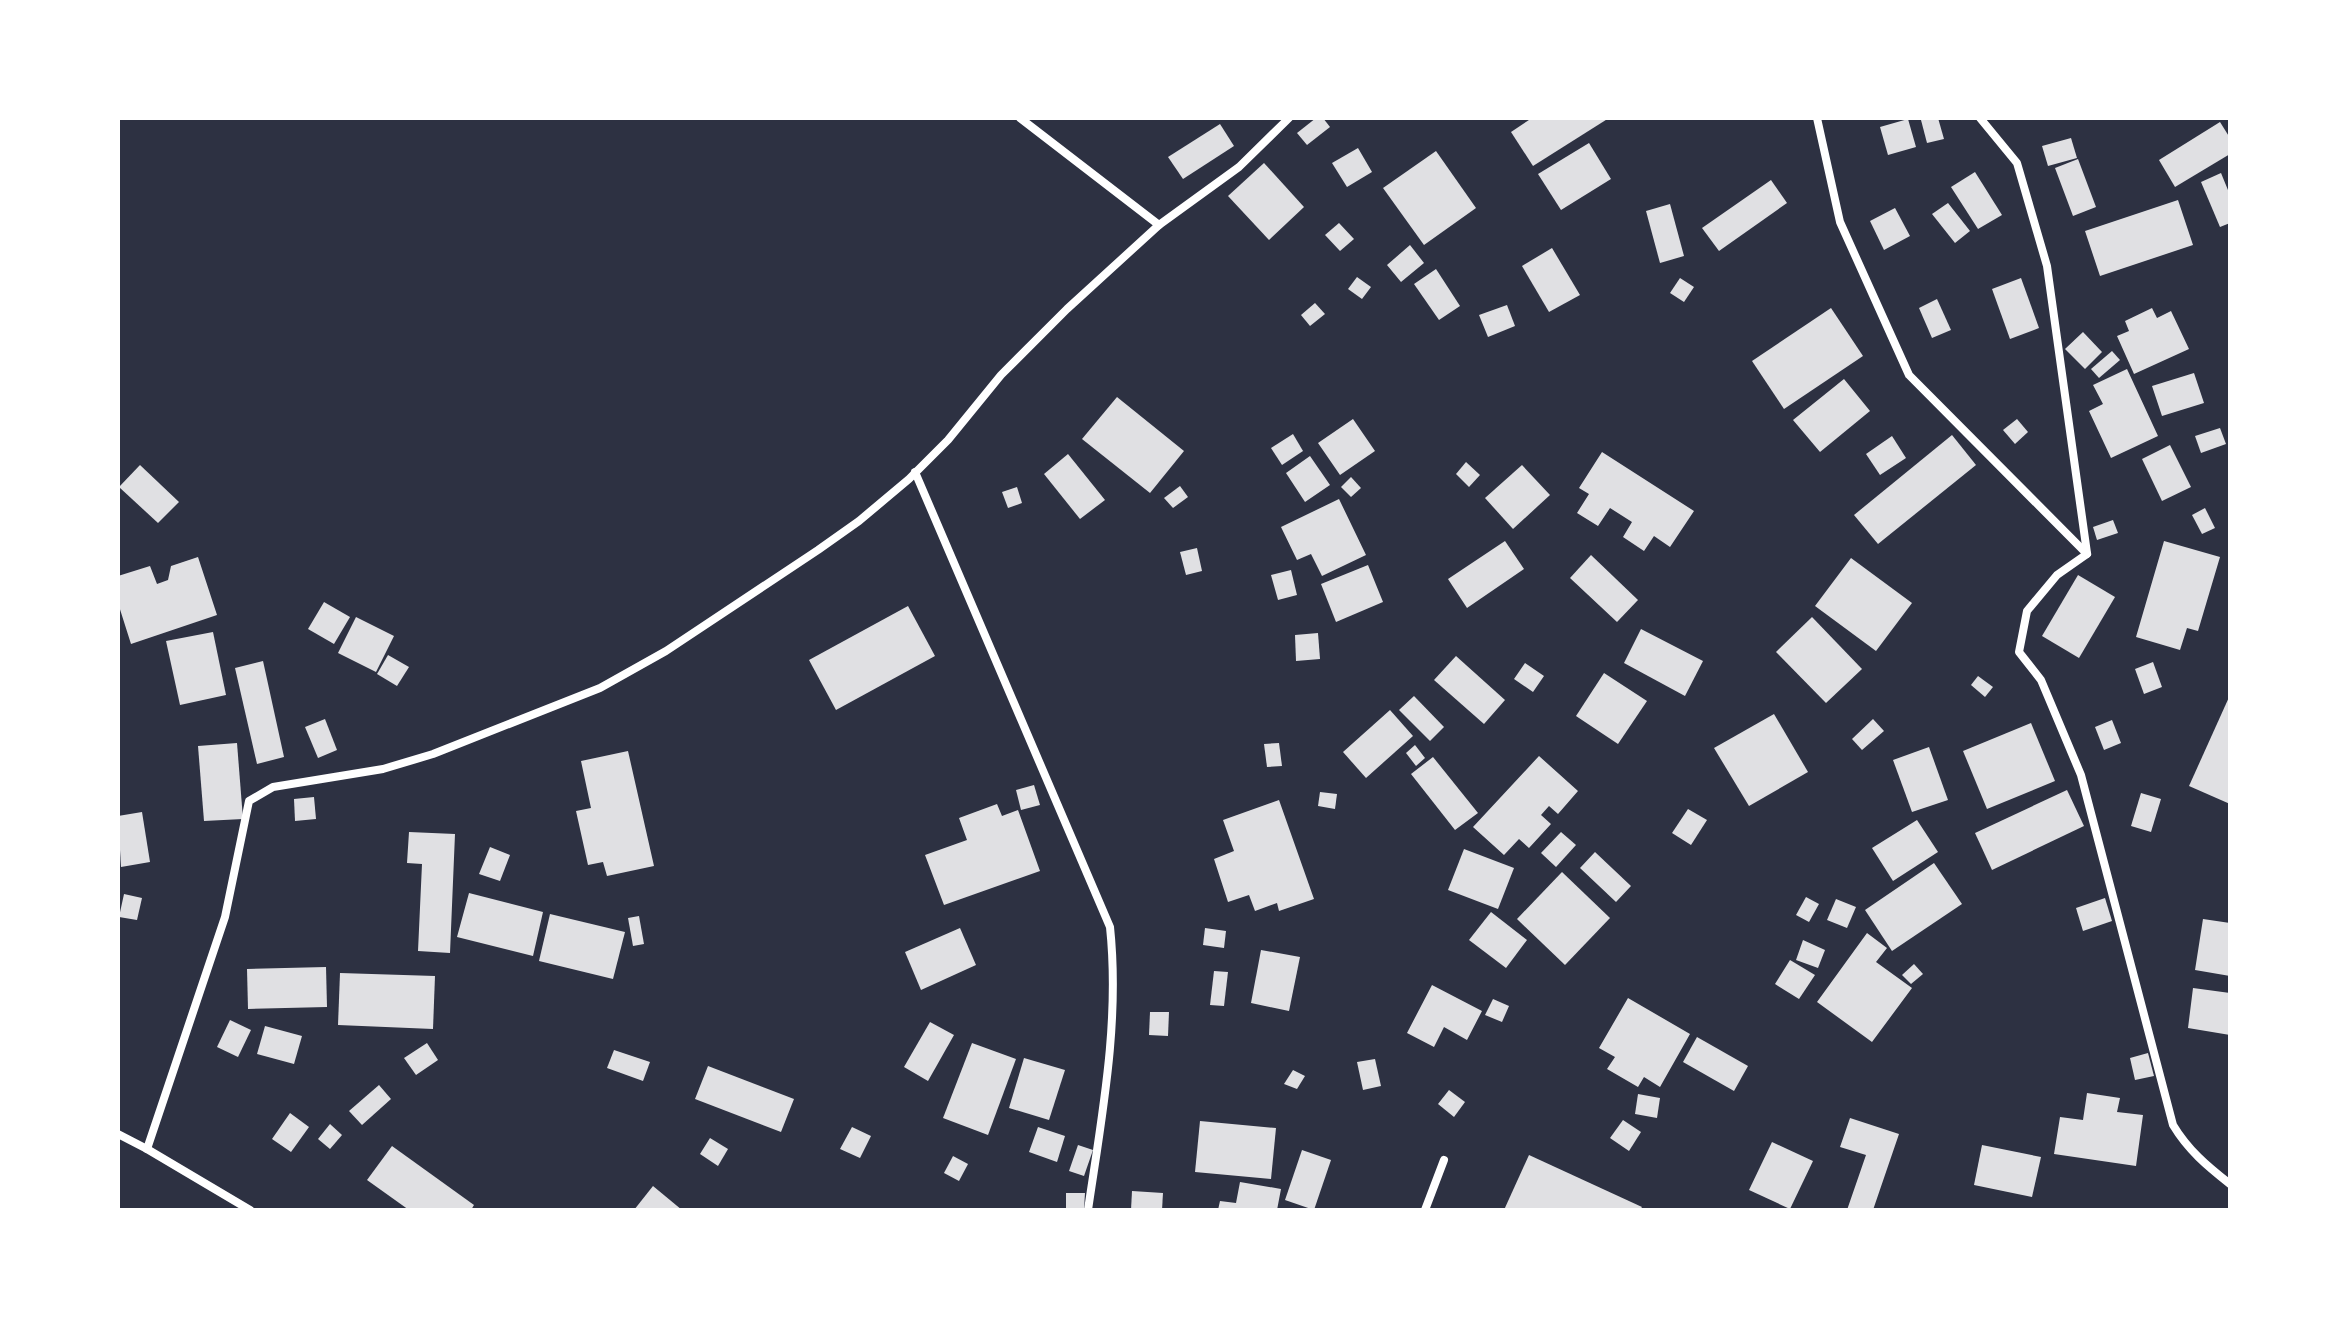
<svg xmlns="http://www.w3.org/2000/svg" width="2348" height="1328" font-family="Ubuntu,sans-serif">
  <rect width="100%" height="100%" fill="#2d3142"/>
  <!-- building -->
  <g fill="#e0e0e3">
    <path d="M1316 118H1323L1330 127 1307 145 1297 133Z"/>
    <path d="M1532 118H1609L1533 166 1511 132Z"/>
    <path d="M1926 118H1938L1944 139 1927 143 1921 120Z"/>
    <path d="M1908 119 1916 147 1888 155 1880 127Z"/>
    <path d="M2220 122 2230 138V154L2175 187 2159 160Z"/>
    <path d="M1220 124 1234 146 1183 179 1168 157Z"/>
    <path d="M2071 138 2077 158 2048 166 2042 146Z"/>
    <path d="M1589 143 1611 179 1561 210 1538 174Z"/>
    <path d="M1358 148 1372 172 1347 187 1332 163Z"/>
    <path d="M1436 151 1476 208 1424 245 1383 188Z"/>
    <path d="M2078 159 2096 207 2073 216 2055 168Z"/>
    <path d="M1264 163 1304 207 1269 240 1228 196Z"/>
    <path d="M1975 172 2002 215 1978 229 1951 187Z"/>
    <path d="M2221 173 2230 195V223L2220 227 2201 182Z"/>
    <path d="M1771 180 1787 203 1719 251 1702 228Z"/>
    <path d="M2178 200 2193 245 2100 276 2085 231Z"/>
    <path d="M1948 203 1970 231 1955 243 1932 214Z"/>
    <path d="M1670 204 1684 256 1660 263 1646 211Z"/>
    <path d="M1895 208 1910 236 1884 250 1870 221Z"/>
    <path d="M1339 223 1354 239 1340 251 1325 235Z"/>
    <path d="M1410 245 1424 263 1401 282 1387 265Z"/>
    <path d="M1552 248 1580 295 1549 312 1522 266Z"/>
    <path d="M1436 269 1460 306 1439 320 1414 284Z"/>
    <path d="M1357 277 1371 287 1362 299 1348 289Z"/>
    <path d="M1680 278 1694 287 1684 302 1670 293Z"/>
    <path d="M2021 278 2039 328 2010 339 1992 289Z"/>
    <path d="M1937 299 1951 330 1932 338 1919 308Z"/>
    <path d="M1315 303 1325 314 1310 326 1301 315Z"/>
    <path d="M1507 305 1515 326 1488 337 1479 315Z"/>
    <path d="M1831 308 1863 356 1784 409 1752 361Z"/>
    <path d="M2152 308 2157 318 2171 311 2189 349 2134 374 2117 336 2129 331 2125 321Z"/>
    <path d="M2083 332 2102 352 2085 369 2065 349Z"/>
    <path d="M2112 351 2120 360 2099 378 2091 369Z"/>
    <path d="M2127 369 2158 436 2111 458 2089 411 2103 404 2093 385Z"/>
    <path d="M2194 373 2204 403 2162 416 2152 386Z"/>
    <path d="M1844 379 1870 411 1820 452 1793 420Z"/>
    <path d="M1117 397 1184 451 1150 493 1082 439Z"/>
    <path d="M1353 419 1375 451 1340 475 1318 443Z"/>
    <path d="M2017 419 2028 432 2015 444 2003 430Z"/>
    <path d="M2220 428 2226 444 2201 453 2195 436Z"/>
    <path d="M1293 434 1303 451 1282 465 1271 448Z"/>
    <path d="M1952 435 1976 465 1878 544 1854 515Z"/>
    <path d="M1892 436 1906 458 1880 475 1866 454Z"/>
    <path d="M2170 445 2191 487 2162 501 2142 459Z"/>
    <path d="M1602 452 1694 511 1670 547 1654 536 1644 551 1623 537 1632 522 1610 508 1598 526 1577 513 1589 494 1579 488Z"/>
    <path d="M1068 454 1105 500 1080 519 1044 474Z"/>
    <path d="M1310 456 1330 485 1305 502 1286 473Z"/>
    <path d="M1466 462 1480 475 1469 487 1456 474Z"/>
    <path d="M140 465 179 502 158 523 119 487Z"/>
    <path d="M1522 465 1550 495 1513 529 1485 498Z"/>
    <path d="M1351 477 1361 488 1351 497 1341 487Z"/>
    <path d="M1180 486 1188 497 1173 508 1164 498Z"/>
    <path d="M1017 487 1022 503 1008 508 1002 492Z"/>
    <path d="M1339 499 1366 555 1322 576 1311 554 1297 560 1281 527Z"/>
    <path d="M2205 508 2215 528 2202 534 2192 515Z"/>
    <path d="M2113 520 2118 533 2097 540 2093 527Z"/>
    <path d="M1505 541 1524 569 1467 608 1448 579Z"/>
    <path d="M2164 541 2220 557 2198 631 2187 628 2180 650 2136 637Z"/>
    <path d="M1197 548 1202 571 1186 575 1180 552Z"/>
    <path d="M1591 555 1638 600 1617 622 1570 578Z"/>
    <path d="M198 557 217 615 131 644 118 603V576L150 566 157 584 168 580 171 566Z"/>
    <path d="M1851 558 1912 603 1876 651 1815 606Z"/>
    <path d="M1368 565 1383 602 1336 622 1321 584Z"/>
    <path d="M1291 570 1297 595 1278 600 1271 575Z"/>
    <path d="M2078 575 2115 597 2079 658 2042 636Z"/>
    <path d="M324 602 350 617 334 644 308 629Z"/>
    <path d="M908 606 935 656 836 710 809 660Z"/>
    <path d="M356 617 394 636 376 672 338 653Z"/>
    <path d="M1812 617 1862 669 1826 703 1776 652Z"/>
    <path d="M1641 629 1703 661 1685 696 1624 663Z"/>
    <path d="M213 632 226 695 180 705 166 641Z"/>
    <path d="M1318 633 1320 659 1296 661 1295 635Z"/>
    <path d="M388 655 409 667 397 686 377 674Z"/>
    <path d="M1456 656 1505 700 1484 724 1434 680Z"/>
    <path d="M263 661 284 757 257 764 235 668Z"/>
    <path d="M2153 662 2162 687 2144 694 2135 669Z"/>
    <path d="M1525 663 1544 676 1533 692 1514 679Z"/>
    <path d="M1604 673 1647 701 1618 744 1576 716Z"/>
    <path d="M1978 676 1993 687 1985 697 1971 685Z"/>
    <path d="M2230 695V804L2189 786Z"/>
    <path d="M1414 696 1444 727 1430 741 1399 710Z"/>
    <path d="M1390 710 1413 736 1366 778 1343 752Z"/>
    <path d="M1774 714 1808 772 1749 806 1714 748Z"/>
    <path d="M325 719 337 750 318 758 305 727Z"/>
    <path d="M1873 719 1884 731 1862 750 1852 739Z"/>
    <path d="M2112 720 2121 743 2104 750 2095 727Z"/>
    <path d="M2031 723 2055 781 1987 809 1963 751Z"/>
    <path d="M237 743 243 819 204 821 198 746Z"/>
    <path d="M1279 743 1282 766 1267 767 1264 744Z"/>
    <path d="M1415 745 1425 758 1416 766 1406 753Z"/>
    <path d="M1929 747 1948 800 1912 812 1893 760Z"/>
    <path d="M628 751 654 866 607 876 603 862 588 865 576 811 591 808 581 761Z"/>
    <path d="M1539 756 1578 791 1558 814 1549 806 1541 815 1551 824 1529 848 1519 839 1504 855 1473 827Z"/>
    <path d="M1433 757 1478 813 1455 830 1411 774Z"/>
    <path d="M1034 785 1040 805 1021 810 1016 790Z"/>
    <path d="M2067 790 2084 826 1992 870 1975 833Z"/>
    <path d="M1320 792 1337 794 1335 809 1318 806Z"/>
    <path d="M2141 793 2161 799 2151 832 2131 826Z"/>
    <path d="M314 797 316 819 295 821 294 799Z"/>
    <path d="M1279 800 1314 899 1279 911 1277 903 1255 911 1249 895 1228 902 1214 859 1234 851 1223 820Z"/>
    <path d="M997 804 1002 816 1018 810 1040 871 944 905 925 855 967 840 959 818Z"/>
    <path d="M1688 809 1707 820 1691 845 1672 833Z"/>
    <path d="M142 812 150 862 121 867 118 816Z"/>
    <path d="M1917 820 1938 852 1893 881 1872 848Z"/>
    <path d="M409 832 455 834 450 953 418 951 422 864 407 863Z"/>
    <path d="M1561 832 1576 845 1556 867 1541 853Z"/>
    <path d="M490 847 510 855 500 881 479 874Z"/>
    <path d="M1464 849 1514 868 1498 909 1448 890Z"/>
    <path d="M1595 852 1631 886 1616 902 1580 868Z"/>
    <path d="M1934 863 1962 904 1892 951 1865 910Z"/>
    <path d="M1562 872 1610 918 1565 965 1517 919Z"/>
    <path d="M469 893 543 912 533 956 457 937Z"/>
    <path d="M124 894 142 898 137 920 119 917Z"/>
    <path d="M1806 897 1819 904 1809 922 1796 915Z"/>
    <path d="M2105 898 2112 921 2083 931 2076 908Z"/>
    <path d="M1836 899 1856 907 1847 928 1827 920Z"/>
    <path d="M1491 912 1527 940 1506 968 1469 940Z"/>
    <path d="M550 914 625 932 613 979 539 961Z"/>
    <path d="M639 916 644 944 633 946 628 918Z"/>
    <path d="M2203 919 2230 923V976L2195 970Z"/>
    <path d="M960 928 976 965 921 990 905 952Z"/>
    <path d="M1205 928 1226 931 1224 948 1203 945Z"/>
    <path d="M1867 933 1887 948 1876 962 1912 988 1872 1042 1817 1002Z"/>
    <path d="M1803 940 1825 950 1818 968 1796 960Z"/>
    <path d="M1261 950 1300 957 1289 1011 1251 1003Z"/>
    <path d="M1790 960 1815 975 1799 999 1775 984Z"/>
    <path d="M1914 964 1923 974 1911 984 1902 975Z"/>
    <path d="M326 967 327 1007 248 1009 247 969Z"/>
    <path d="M1214 971 1228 972 1224 1006 1210 1005Z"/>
    <path d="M340 973 435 976 433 1029 338 1025Z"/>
    <path d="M1432 985 1482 1011 1467 1040 1444 1027 1434 1047 1407 1033Z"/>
    <path d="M2193 988 2230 993V1035L2188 1028Z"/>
    <path d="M1628 998 1690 1034 1660 1087 1644 1077 1638 1087 1607 1069 1615 1057 1599 1048Z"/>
    <path d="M1493 999 1509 1006 1502 1022 1485 1015Z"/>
    <path d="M1150 1012H1169L1168 1036 1149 1035Z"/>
    <path d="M230 1020 251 1030 238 1057 217 1047Z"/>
    <path d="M930 1022 954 1035 928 1081 904 1067Z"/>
    <path d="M265 1026 302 1036 294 1064 257 1054Z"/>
    <path d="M1697 1037 1748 1066 1734 1091 1683 1062Z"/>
    <path d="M427 1043 438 1060 416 1075 404 1058Z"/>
    <path d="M972 1043 1016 1059 988 1135 943 1118Z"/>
    <path d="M614 1050 650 1062 643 1081 607 1068Z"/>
    <path d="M2148 1053 2154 1076 2135 1080 2130 1058Z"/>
    <path d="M1024 1058 1065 1070 1049 1120 1009 1108Z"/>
    <path d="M1375 1059 1381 1086 1363 1090 1357 1062Z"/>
    <path d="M708 1066 794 1099 781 1132 695 1099Z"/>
    <path d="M1293 1070 1305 1076 1297 1089 1284 1084Z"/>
    <path d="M379 1085 391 1099 362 1125 349 1111Z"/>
    <path d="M1449 1090 1465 1102 1454 1117 1438 1104Z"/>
    <path d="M2087 1093 2120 1098 2117 1112 2143 1115 2136 1166 2054 1154 2060 1117 2083 1120Z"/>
    <path d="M1638 1094 1660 1098 1657 1118 1635 1114Z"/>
    <path d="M290 1113 309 1127 291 1152 272 1139Z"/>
    <path d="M1850 1118 1899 1134 1873 1210H1847L1866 1155 1840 1147Z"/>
    <path d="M1623 1120 1641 1132 1629 1151 1610 1138Z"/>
    <path d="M1200 1121 1276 1128 1271 1179 1195 1172Z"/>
    <path d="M330 1124 342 1135 330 1149 318 1139Z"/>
    <path d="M852 1127 871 1136 860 1158 840 1149Z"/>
    <path d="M1038 1127 1065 1136 1057 1162 1029 1152Z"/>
    <path d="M710 1138 728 1149 718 1166 700 1154Z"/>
    <path d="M1772 1142 1813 1161 1790 1209 1749 1190Z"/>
    <path d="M1078 1145 1093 1150 1084 1176 1069 1171Z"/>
    <path d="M1982 1145 2041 1157 2032 1197 1974 1185Z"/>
    <path d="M392 1146 474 1205 471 1210H409L367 1180Z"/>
    <path d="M1302 1150 1331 1160 1314 1210 1285 1200Z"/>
    <path d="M1529 1155 1642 1207 1640 1210H1504Z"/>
    <path d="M953 1156 968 1164 959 1181 944 1173Z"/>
    <path d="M1240 1182 1281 1189 1277 1210H1218L1220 1201 1236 1203Z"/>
    <path d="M653 1186 682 1210H634Z"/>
    <path d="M1132 1191 1163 1193 1162 1210H1131Z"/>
    <path d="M1066 1193H1085L1084 1210H1066Z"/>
  </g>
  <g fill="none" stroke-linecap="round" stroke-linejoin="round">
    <!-- minor -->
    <g stroke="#fff" stroke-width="8">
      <path d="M1020 118 1159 225"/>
      <path d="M1817 118 1840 222 1909 375 2087 554"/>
      <path d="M1980 118 2017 163 2047 266 2087 553"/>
      <path d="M915 472 1110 927C1120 1022 1102 1115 1088 1210"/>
      <path d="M2087 554 2057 575 2027 611 2019 652 2041 680 2081 775 2173 1125C2188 1150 2207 1166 2230 1184"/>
      <path d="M118 1134 147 1149 250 1210"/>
      <path d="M147 1149 225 917 249 801 273 787 383 769 433 754 600 688 666 651 818 550 859 521 909 479 948 440 1001 375 1067 309 1159 225 1239 167 1289 118"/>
      <path d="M1425 1210 1444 1160"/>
    </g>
  </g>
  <!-- border -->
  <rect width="2348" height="1328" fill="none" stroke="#ffffff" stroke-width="240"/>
</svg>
